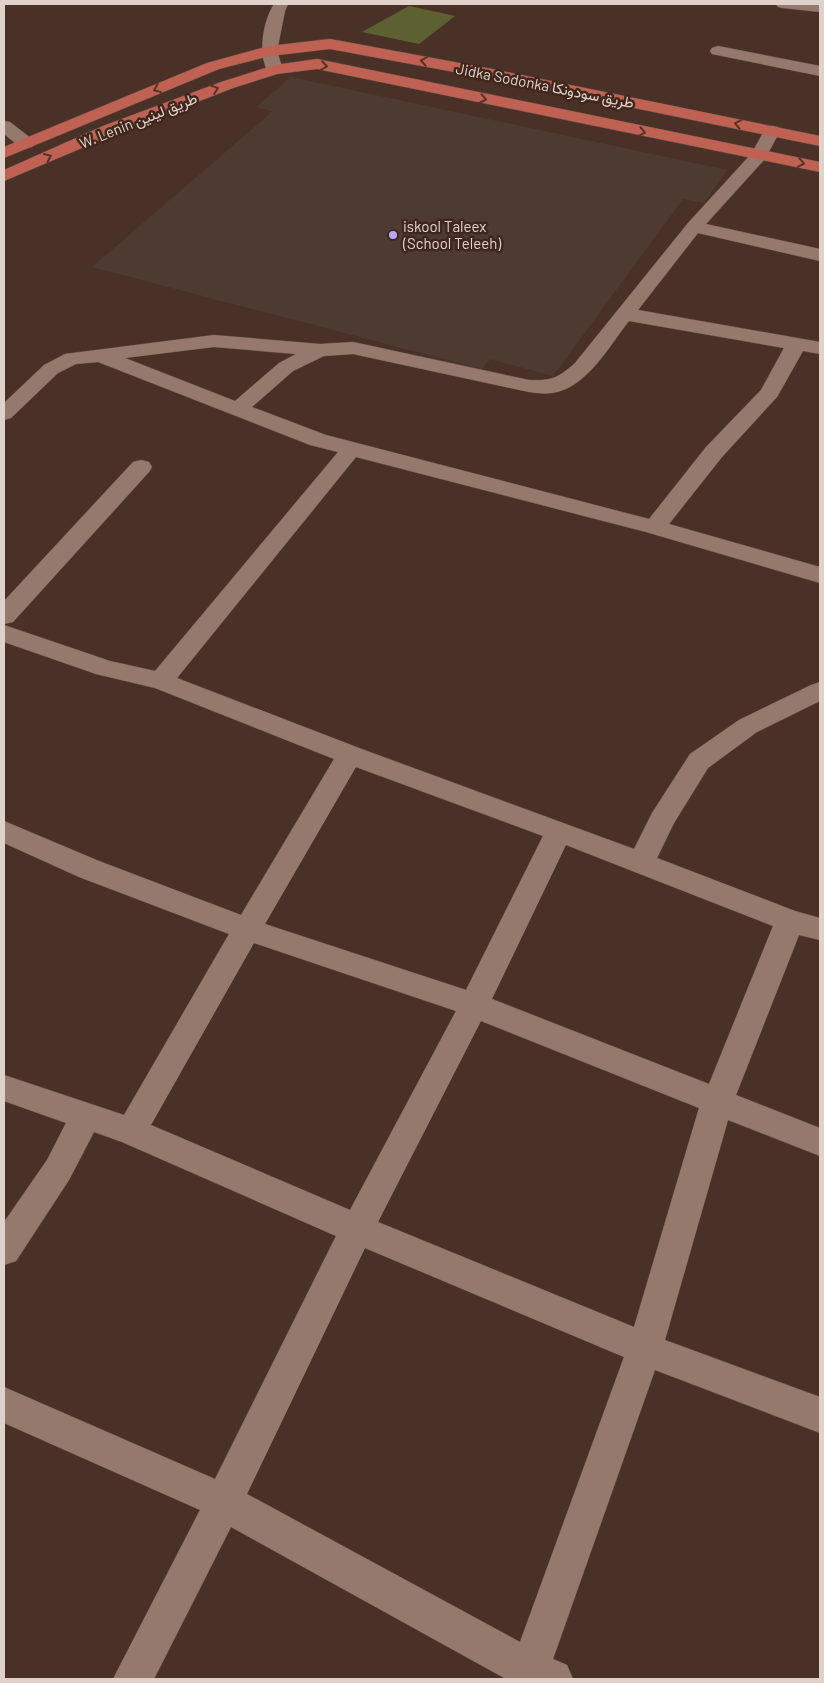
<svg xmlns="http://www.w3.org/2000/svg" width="824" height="1683" font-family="Barlow,Vazirmatn,sans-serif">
  <rect width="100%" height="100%" fill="#4a3127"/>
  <!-- education -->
  <path fill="#4d3b32" d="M291 77 727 170 704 203 683 199 553 376 490 359 482 369 92 267 273 111 256 107Z"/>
  <!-- green -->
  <path fill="#5d6132" d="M409 6 455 16 419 44 362 32Z"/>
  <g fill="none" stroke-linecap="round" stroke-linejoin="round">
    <!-- minor casing -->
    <g stroke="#645047" stroke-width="1">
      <g id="minor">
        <path d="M274 4H288L285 11 277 51 283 70 281 73H269C257 56 263 21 274 4Z"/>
        <path d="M776 4H820V12L783 8 778 7Z"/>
        <path d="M718 46 820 66V76L712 54 710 51 712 48Z"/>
        <path d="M4 121 10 122 32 139 35 143 32 147H20L4 134Z"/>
        <path d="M772 126 778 127 780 131 765 159 706 224 820 249V261L698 233 638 310 820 342V354L803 351 777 397 722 457 669 524 820 567V583L646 532 356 457 177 678 359 748 634 849 652 813 690 754 739 720 811 685 820 682V701L757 732 708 768 674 823 657 858 795 911 820 918V940L799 935 736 1095 820 1128V1156L728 1120 665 1340 820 1397V1433L655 1370 553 1659 567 1665 573 1679H506L231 1527 154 1679H113L200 1510 4 1423V1387L215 1479 336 1236 122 1142 94 1132 69 1180 16 1261 4 1265V1222L47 1160 66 1123 4 1101V1075L124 1115 229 934 79 877 4 843V821L99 861 241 915 334 759 155 688 96 674 4 642V625L110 661 155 671 338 452 310 445 98 362 76 364 58 373 11 418 4 420V403L44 365 65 354 214 335 320 344 353 342 529 380C552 381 558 378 575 363L688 223 752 153 766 127ZM629 321 784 348 761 390 706 447 649 519 326 435 252 407 293 371 324 356 353 354 529 392C536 393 545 394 552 393 587 388 609 346 629 321ZM214 347 296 354 279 363 235 401 125 358ZM356 767 543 836 466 990 265 924ZM566 845 773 926 709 1084 492 999ZM254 943 456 1011 350 1210 151 1125ZM481 1021 699 1108 634 1327 378 1222ZM365 1248 624 1357 520 1642 247 1494Z"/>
        <path d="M141 460 149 462 152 467 149 472 13 622 4 624V601L133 462Z"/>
      </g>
    </g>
    <!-- major casing -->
    <g stroke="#645047" stroke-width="1">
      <g id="major">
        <path d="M330 39 492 69 820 136V146L492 79 330 49 270 56 219 69 4 158V147L207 63 269 46Z"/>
        <path d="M317 59 820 162V172L317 69 277 74 233 88 115 134 4 181V170L103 126 221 82 275 65Z"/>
      </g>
    </g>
    <!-- minor -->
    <use href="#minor" fill="#96796d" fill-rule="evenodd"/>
    <!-- major -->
    <use href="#major" fill="#bf6253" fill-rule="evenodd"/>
  </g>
  <!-- one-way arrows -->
  <defs><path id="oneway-chevron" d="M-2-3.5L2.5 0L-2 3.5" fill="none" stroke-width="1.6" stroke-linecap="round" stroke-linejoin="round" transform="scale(1.25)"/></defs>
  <g stroke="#593328">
    <use href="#oneway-chevron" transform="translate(424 61) rotate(-170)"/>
    <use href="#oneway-chevron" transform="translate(324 66) rotate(8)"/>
    <use href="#oneway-chevron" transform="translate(157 89) rotate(158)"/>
    <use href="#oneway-chevron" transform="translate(215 89) rotate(-21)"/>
    <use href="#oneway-chevron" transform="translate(483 99) rotate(12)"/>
    <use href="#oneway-chevron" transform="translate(738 124) rotate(-169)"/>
    <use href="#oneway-chevron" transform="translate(642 132) rotate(11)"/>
    <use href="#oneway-chevron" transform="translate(48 157) rotate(-24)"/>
    <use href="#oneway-chevron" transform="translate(801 163) rotate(11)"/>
  </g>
  <!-- markers -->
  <circle fill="#baaaf6" stroke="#3f271d" stroke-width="2" cx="393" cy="235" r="5"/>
  <g text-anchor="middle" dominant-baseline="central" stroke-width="5" stroke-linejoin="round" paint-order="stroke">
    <!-- far-street labels -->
    <g font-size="15" fill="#e1d1cb" stroke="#3f271d">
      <text transform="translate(545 85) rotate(11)">Jidka Sodonka طريق سودونكا</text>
      <text transform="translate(138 120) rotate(-22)">W. Lenin طريق لينين</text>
    </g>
    <!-- far-poi labels -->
    <g font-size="15" fill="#e1d1cb" stroke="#3f271d" text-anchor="start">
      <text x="403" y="226">iskool Taleex<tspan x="403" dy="17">(School Teleeh)</tspan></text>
    </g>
  </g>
  <!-- border -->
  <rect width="824" height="1683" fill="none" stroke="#e1d1cb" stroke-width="10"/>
</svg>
